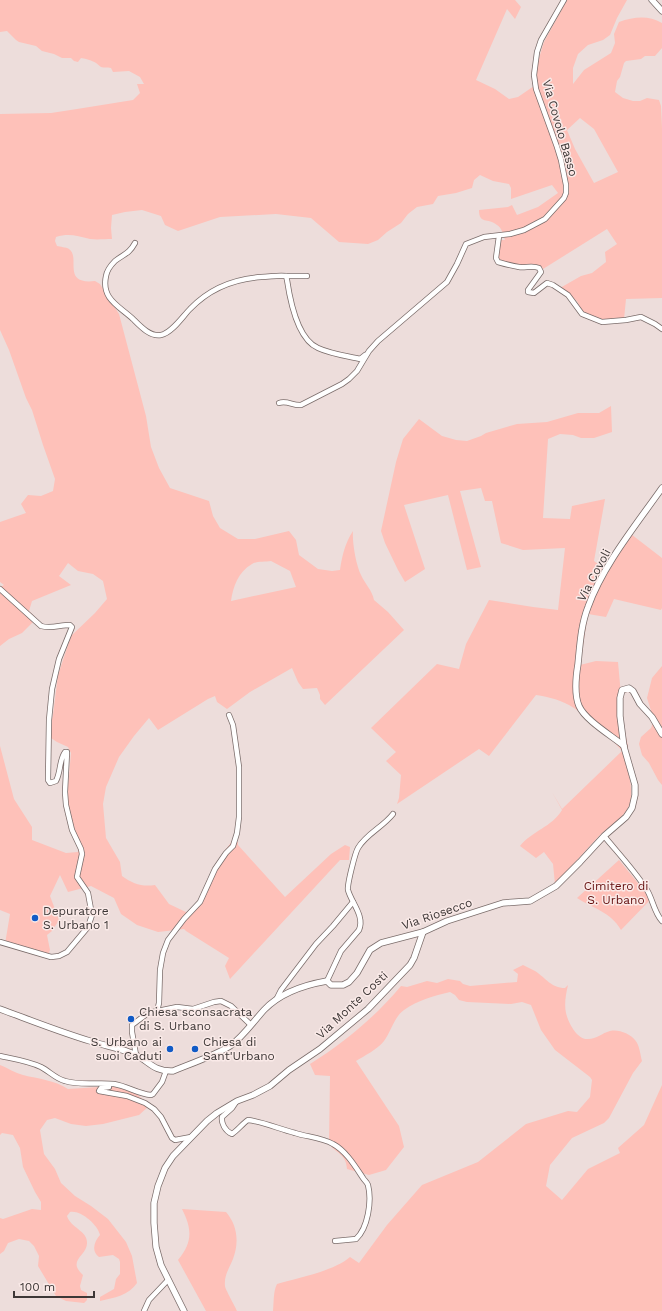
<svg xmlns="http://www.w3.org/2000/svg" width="662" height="1311" font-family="'Work Sans',sans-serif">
  <rect width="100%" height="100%" fill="#eddddb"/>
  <!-- green -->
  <g fill="#fec1b9" fill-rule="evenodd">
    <path d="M0 0H515L521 7 515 19 507 9 476 80 495 89 509 99 518 97 534 86 536 68 544 42 567 0H627L617 18 610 35 603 40 588 45 578 54 573 68V84L584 70 611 53 615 43 614 34 619 22C634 17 648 15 662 23V48L655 56H645L641 59 626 61 624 63 620 77 617 81 615 92 623 98 633 101H640L647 98 659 100 661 106 662 128V298L626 299 624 319 606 323 583 313 577 301 560 288 581 276 592 273 606 262 605 252 617 244 607 229 543 269 542 267H538L499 265 496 263 497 240H505C503 234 502 228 497 225 488 217 479 225 479 210L508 207 512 205 517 215 538 207 558 193 552 185 511 199V188L509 184 493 181 480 175 474 180 472 188 456 193 438 196 433 204 417 207 408 214 401 223 387 232 378 240 368 244 339 242 311 218 276 214 220 217 178 231 165 225 161 216 142 210 125 212 112 215 111 228 112 239C105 239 97 240 90 239 77 236 69 233 56 237L55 241 57 246C60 247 66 247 69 249 81 257 61 285 95 281L100 284 119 314 146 416 151 447 159 468 170 488 209 501 213 516 220 528 238 539H255L289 531 296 540 299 555 318 569 332 571 340 570C342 556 345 543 353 531 352 542 356 565 361 575 365 584 372 590 374 600L388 612 404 630 325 705 320 699V695L317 688 303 689 298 682 292 668 250 692 227 709 217 702 215 696 208 699 158 730 149 718 134 736 119 757 106 787 103 804 106 838 120 862 122 876C133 884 142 887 155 885L169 904 188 913 201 900 210 875 221 856 232 841 238 842V845L285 897 331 854 345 845 350 847 349 860H340L230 979 225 966 229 958 186 931 184 929 158 932 137 925 121 914 114 898 91 886 68 892 60 875 50 896 59 920 52 931 47 935 50 950 47 958 5 944 10 914 0 910V746L14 799 32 827V840L66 853 78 852V839L70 816 67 798 71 753 68 747 57 742 48 736 53 715 58 675 71 636 95 613 107 599 103 581 93 574 78 571 68 563 59 576 71 585 32 601 29 611 35 617V620L22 633 9 639 0 646V587L4 585 0 582V522L26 513 21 504 28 495 41 496 53 491 55 479 43 445 32 410 26 398 9 350 0 330V114L51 113 77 109 133 100 140 93 137 84H144L140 77 129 71 113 72 111 68C107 67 104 68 101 67 99 66 98 64 96 63 94 61 83 58 81 58L78 62 74 61 71 58H62L54 54 42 51 36 46 19 42 16 40 7 31 0 32ZM580 118 594 129 618 172 594 183 575 149 567 130ZM271 561 290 571 296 587 231 601C233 587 238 572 252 564 256 561 265 562 271 561Z"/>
    <path d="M611 406 612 432 594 438H581L573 435 560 434 548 439 543 518 570 519 572 506 605 499 594 561 603 568 627 531 662 558V608L661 610 614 599 606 617 588 614 580 665 596 661 618 662 624 728 628 746 623 752C627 768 634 786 630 803 626 817 608 827 599 836 584 852 570 868 555 884L553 864 544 852 536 858 520 846C532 831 552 827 562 810L552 792 562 809 622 751C615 742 605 735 597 728 589 722 582 713 574 708 562 700 549 697 536 695L489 756 479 749 397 804 399 798 401 775 386 761 396 752 371 728 437 664 459 669 466 644 489 600 533 607 558 610 565 548 523 550 501 543 492 501H485L481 488 460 491 481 567 467 570 448 495 404 505 425 569 405 582 398 570 385 543 381 531 396 462 403 439 419 419 442 436 456 440 467 441 481 436 486 433 517 424 547 422 578 413H599Z"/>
    <path d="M662 666V785L658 780 649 763 642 755 639 744 641 737 651 728 654 720 647 698 652 678Z"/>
    <path d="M619 860 651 899 621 930C611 912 592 908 577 898Z"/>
    <path d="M523 965C527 967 531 969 535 971 546 978 551 988 565 988L568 985C566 994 564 1004 566 1013 568 1022 577 1040 588 1039 597 1039 602 1033 610 1031 619 1029 630 1034 635 1040 640 1046 640 1054 642 1061L633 1073 609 1118 604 1123 572 1138 550 1165 546 1186 562 1200 588 1169 620 1153 618 1148 644 1125 662 1085V1311H273C274 1302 273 1292 277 1284 298 1278 334 1271 350 1257L359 1263 387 1225 422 1185 478 1162 526 1124 568 1111 577 1112 590 1097 592 1080 590 1077 555 1050 541 1030 531 1005 522 1002 511 1004 467 1002 459 1000 455 995 450 992C434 996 418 1000 404 1010 394 1017 391 1032 384 1041 378 1049 364 1056 356 1061L399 1126 404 1147 386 1170 369 1175 347 1169C346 1154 337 1154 329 1144L330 1076 315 1075 310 1064C345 1042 375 1017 401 986L407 987 427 981 437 983 448 979 460 981 463 984 470 986 517 982 518 974 513 970Z"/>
    <path d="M0 1065C8 1068 15 1073 23 1075 39 1079 54 1080 68 1089L115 1086 135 1093 150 1105 139 1115 103 1124 86 1126 71 1124 55 1118 47 1120 40 1130 44 1154 55 1169 61 1183 75 1196 91 1206 108 1219 126 1242 132 1256 137 1283C129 1295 114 1298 100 1301V1297L114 1289 116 1279 120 1274V1262L119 1259 113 1255 99 1257C91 1251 94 1242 100 1235 98 1225 81 1210 70 1212L67 1216C70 1227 87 1231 87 1242 88 1253 74 1258 77 1267 78 1270 81 1273 83 1275L80 1286 81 1290 87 1293V1300L84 1303 66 1301 56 1296 38 1266 39 1256 34 1246 29 1241 19 1239 8 1243 4 1251 0 1254V1218L3 1219 32 1209 41 1210V1202L35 1192 23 1167 20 1148 13 1135 2 1133 0 1135Z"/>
    <path d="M182 1209 226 1212C238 1226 239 1243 233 1259 229 1269 224 1275 225 1286 225 1289 235 1306 237 1311H206L178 1260C193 1242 192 1229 182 1209Z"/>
  </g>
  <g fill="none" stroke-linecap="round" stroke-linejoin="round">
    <!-- minor casing -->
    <g stroke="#7b6d6b" stroke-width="6">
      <g id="minor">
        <path d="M499 236 496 258 498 262C505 264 512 266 519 267 525 268 533 265 539 268L541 272 528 290V292L534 293 547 283 553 285 568 295 582 314 602 322 626 320 641 317 655 324 662 329"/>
        <path d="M135 243C129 254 124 254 115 261 111 265 107 270 106 276 101 299 119 306 133 319 140 326 150 337 161 335 172 333 183 316 190 309 209 289 234 279 261 277 270 277 277 275 286 276L287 280C290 300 297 339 318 348 331 354 347 356 360 359L365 355"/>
        <path d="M286 276H307"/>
        <path d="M279 403C287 400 293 406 301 405L342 384 349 379 357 371 369 351 378 341 447 282 457 264 466 244 484 237 510 234 524 230 545 219 564 198 566 193V185L561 160 557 147 536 89 534 75 537 52 541 40 564 0"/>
        <path d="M0 589 41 626C51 629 60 625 70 625L72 627 59 659 52 689 49 720 48 780 50 783 56 781C61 772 59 760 65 752H67L65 792 66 805 72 830 81 849 82 854 77 877 88 893 92 915 88 927 67 952 59 956 51 957 0 942"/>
        <path d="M604 836C618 853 635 871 647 890 653 900 654 912 662 921"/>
        <path d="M327 981 341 951 359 930C365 916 351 902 348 890 347 885 355 853 358 848 366 834 383 827 393 814"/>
        <path d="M276 1000 281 990 316 944 333 926 353 902"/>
        <path d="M157 1011 159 1003 160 970 163 953 168 940 184 919 200 902 215 869 226 853 233 846 237 833 239 817V767L233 725 229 715"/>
        <path d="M136 1055 132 1032V1025L148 1013 177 1007 193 1009 214 1002 221 1001 231 1006 251 1025"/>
        <path d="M0 1056C14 1059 28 1061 41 1067 49 1071 56 1079 65 1081 81 1086 98 1082 114 1084 127 1086 138 1094 151 1095L153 1094 162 1082 166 1071"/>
        <path d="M109 1087 101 1088 99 1091 127 1096 145 1103 154 1109 161 1117 172 1138 175 1140 191 1137"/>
        <path d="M236 1102 232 1108 222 1117C221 1123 225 1131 232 1134 238 1130 242 1124 248 1120 264 1122 279 1129 295 1133 307 1137 321 1137 333 1144 346 1151 355 1166 363 1178 364 1180 367 1182 368 1185 372 1201 368 1228 356 1239L335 1241"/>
        <path d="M144 1311 149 1300 168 1280"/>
      </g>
    </g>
    <!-- tertiary casing -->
    <g stroke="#7b6d6b" stroke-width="7">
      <g id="tertiary">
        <path d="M652 0 662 11"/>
        <path d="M624 746C612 736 585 720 579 706 574 694 576 676 578 664 580 644 581 625 588 607 603 565 636 525 662 488"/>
        <path d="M0 1009C30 1020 60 1032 90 1041 103 1045 117 1048 129 1052 148 1058 151 1072 173 1071 190 1064 216 1055 230 1046 243 1037 253 1022 264 1010 280 993 304 985 327 981L331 985H343L349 982 357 973 370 950 381 943 423 932 447 921 503 903 530 901 556 886 580 862 604 836 626 817 632 808 635 795V785L624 747 620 716V698L622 690 629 688 633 691 640 704 652 717 662 734"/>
        <path d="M184 1311 161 1265 156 1247 154 1223V1203L158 1186 165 1168 173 1156 207 1121 217 1113 237 1101 253 1095 270 1086 289 1070 320 1049 368 1009 410 965 414 958 423 932"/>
      </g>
    </g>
    <!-- minor -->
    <use href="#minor" stroke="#fff" stroke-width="4.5"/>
    <!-- tertiary -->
    <use href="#tertiary" stroke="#fff" stroke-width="5.5"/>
  </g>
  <!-- markers -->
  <g fill="#115bc6" stroke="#faeae8" stroke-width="1.5">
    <circle cx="35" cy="918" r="4"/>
    <circle cx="131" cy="1019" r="4"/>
    <circle cx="170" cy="1049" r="4"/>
    <circle cx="195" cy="1049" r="4"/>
  </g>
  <g text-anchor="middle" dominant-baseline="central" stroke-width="3" stroke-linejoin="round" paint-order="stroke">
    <!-- street labels -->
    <g font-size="12" fill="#3d3736" stroke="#faeae8">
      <text transform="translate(560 128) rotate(74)">Via Covolo Basso</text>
      <text transform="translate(594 575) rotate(-62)">Via Covoli</text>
      <text transform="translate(437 914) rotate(-19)">Via Riosecco</text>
      <text transform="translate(352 1005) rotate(-43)">Via Monte Costi</text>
    </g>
    <!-- park labels -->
    <g font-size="12" fill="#65100f" stroke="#faeae8">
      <text x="616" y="886">Cimitero di<tspan x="616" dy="14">S. Urbano</tspan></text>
    </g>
    <!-- poi labels -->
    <g font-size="12" fill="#3d3736" stroke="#faeae8" text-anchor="start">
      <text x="43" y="911">Depuratore<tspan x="43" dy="14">S. Urbano 1</tspan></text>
      <text x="139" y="1012">Chiesa sconsacrata<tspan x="139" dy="14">di S. Urbano</tspan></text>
      <text x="162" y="1042" text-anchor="end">S. Urbano ai<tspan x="162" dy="14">suoi Caduti</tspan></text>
      <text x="203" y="1042">Chiesa di<tspan x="203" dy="14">Sant'Urbano</tspan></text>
    </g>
  </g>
  <!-- scale -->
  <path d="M14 1291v6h80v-6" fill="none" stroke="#3d3736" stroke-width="2"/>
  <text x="20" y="1291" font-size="12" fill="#3d3736" stroke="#faeae8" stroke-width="3" paint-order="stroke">100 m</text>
</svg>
